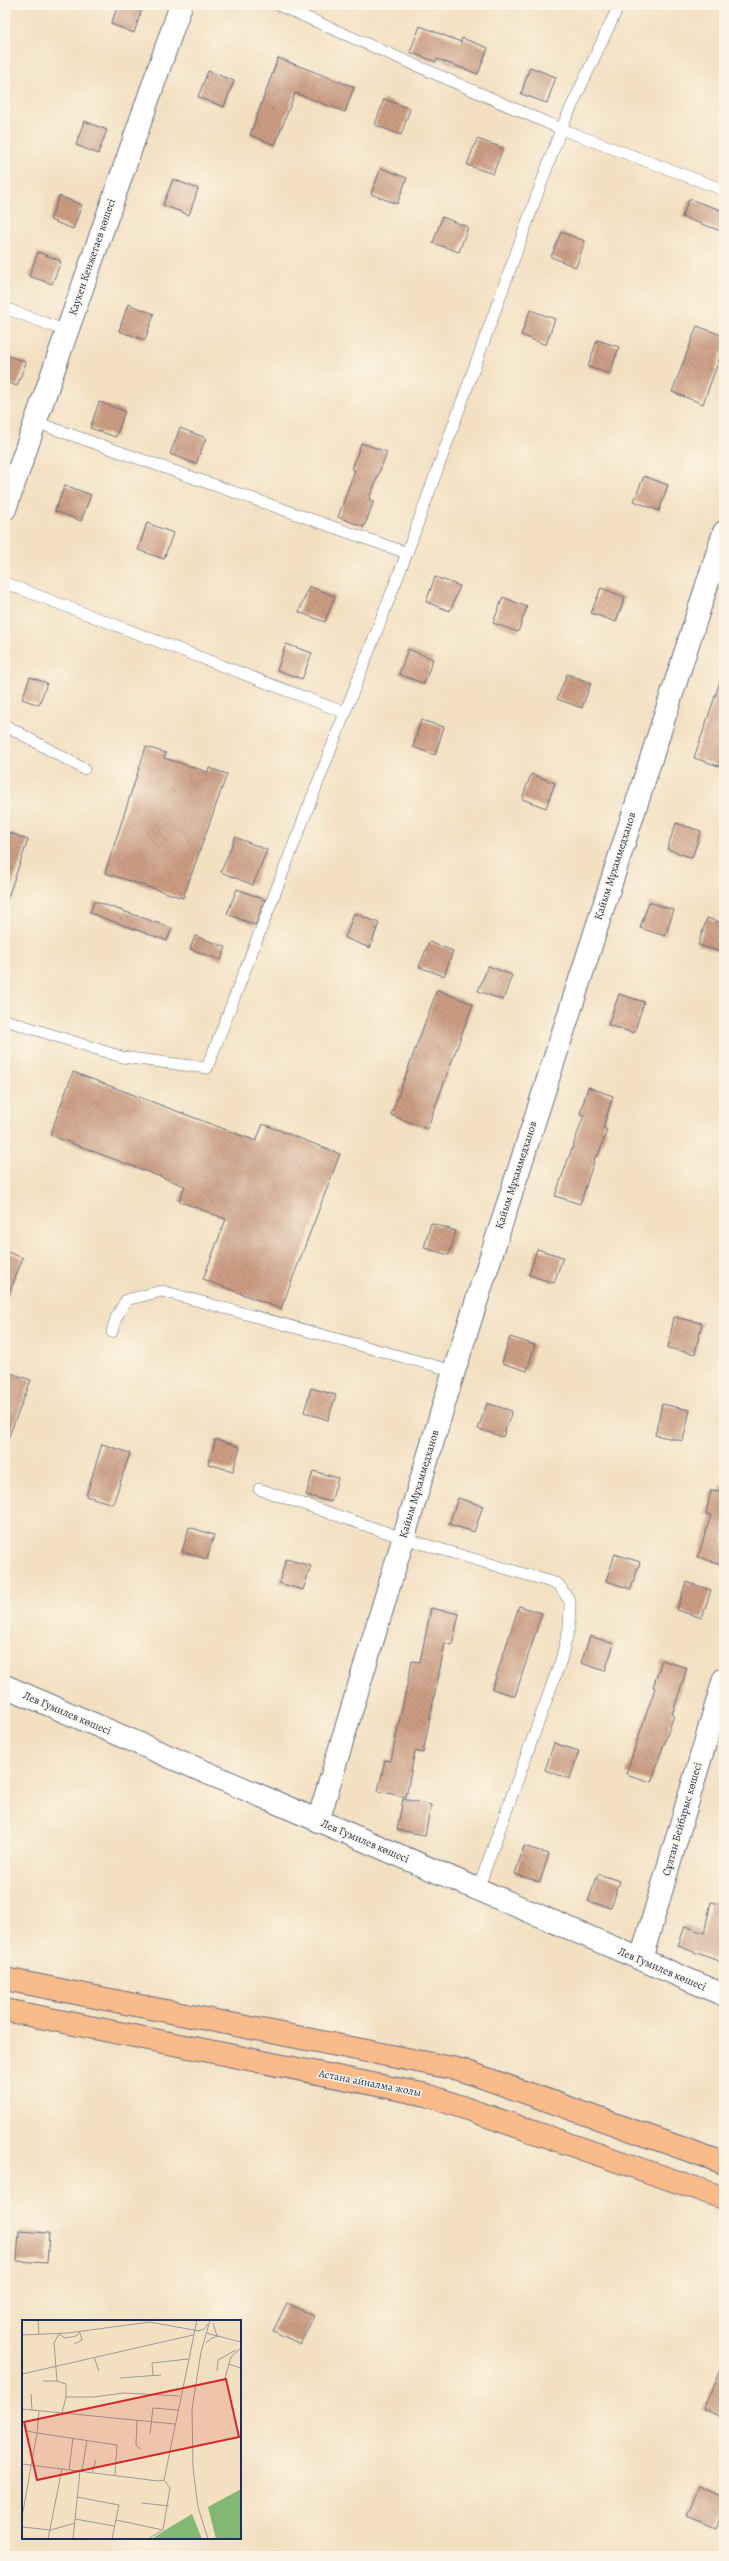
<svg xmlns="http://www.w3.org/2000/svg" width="729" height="2561" font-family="Alegreya,serif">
  <defs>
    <pattern id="building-back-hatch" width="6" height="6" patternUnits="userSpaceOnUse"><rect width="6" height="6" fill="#cc9d82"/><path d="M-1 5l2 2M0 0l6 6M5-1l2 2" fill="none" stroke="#a5806e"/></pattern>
  </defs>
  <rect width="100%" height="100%" fill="#fcf5e5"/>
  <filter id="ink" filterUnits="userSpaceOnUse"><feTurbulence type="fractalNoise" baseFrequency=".025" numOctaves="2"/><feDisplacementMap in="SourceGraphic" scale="8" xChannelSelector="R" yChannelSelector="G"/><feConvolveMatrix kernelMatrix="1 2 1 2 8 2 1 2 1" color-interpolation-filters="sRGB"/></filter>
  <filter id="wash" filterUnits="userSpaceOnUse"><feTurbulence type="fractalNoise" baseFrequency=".012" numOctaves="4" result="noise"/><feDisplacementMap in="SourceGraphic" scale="16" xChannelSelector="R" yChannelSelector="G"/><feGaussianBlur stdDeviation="0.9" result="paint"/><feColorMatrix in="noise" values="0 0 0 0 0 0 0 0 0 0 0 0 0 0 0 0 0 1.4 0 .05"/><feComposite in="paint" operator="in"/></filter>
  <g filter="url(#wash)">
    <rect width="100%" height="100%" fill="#f2e0c1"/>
    <g id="blocks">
      <!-- building -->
      <g fill="url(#building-back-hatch)">
        <path d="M118 5H132L142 9 134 33 111 24Z"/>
        <path d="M420 26 461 42 462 38 488 48 478 74 437 59 436 62 410 52Z"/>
        <path d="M278 58 354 87 345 112 295 93 275 145 250 135Z"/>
        <path d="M530 67 556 77 547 103 521 94Z"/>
        <path d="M208 71 234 81 224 107 198 97Z"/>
        <path d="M384 99 410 109 401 135 375 125Z"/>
        <path d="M84 121 107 130 98 154 76 145Z"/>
        <path d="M477 139 503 148 493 174 467 165Z"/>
        <path d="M381 168 407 178 397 204 371 194Z"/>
        <path d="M173 179 198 189 189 215 163 205Z"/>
        <path d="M59 196 82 205 73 229 50 220Z"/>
        <path d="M689 199 724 211V232L682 217Z"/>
        <path d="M442 217 468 227 459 252 433 243Z"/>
        <path d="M561 232 585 241 576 267 551 257Z"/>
        <path d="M38 252 61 261 52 284 29 276Z"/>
        <path d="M128 304 154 314 145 340 119 331Z"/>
        <path d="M530 310 555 319 546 345 521 335Z"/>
        <path d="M697 326 724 336V346L703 404 672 392Z"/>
        <path d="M597 340 619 347 610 374 588 367Z"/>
        <path d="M5 355 26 362 17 386 5 382Z"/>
        <path d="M99 402 125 411 116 437 90 428Z"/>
        <path d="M180 428 206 438 196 464 170 454Z"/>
        <path d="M361 443 387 452 369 499 374 501 364 527 338 517 355 470 352 469Z"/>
        <path d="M644 476 668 485 659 511 634 501Z"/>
        <path d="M65 485 91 495 81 521 55 511Z"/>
        <path d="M147 523 173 533 164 559 138 550Z"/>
        <path d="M435 577 460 586 450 611 426 602Z"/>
        <path d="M309 586 335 596 325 622 299 612Z"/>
        <path d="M601 588 625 597 616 622 591 613Z"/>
        <path d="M503 597 527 607 518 632 493 623Z"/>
        <path d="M286 644 312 653 302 679 277 670Z"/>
        <path d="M408 649 433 659 424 684 399 674Z"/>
        <path d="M567 674 591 683 582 708 557 699Z"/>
        <path d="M30 677 47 683 39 705 22 699Z"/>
        <path d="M721 679 724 680V751L719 766 694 758Z"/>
        <path d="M421 720 444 727 435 755 413 747Z"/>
        <path d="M146 747 166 753 164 758 208 772 209 768 227 774 183 898 105 873Z"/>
        <path d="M531 774 555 783 546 808 522 799Z"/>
        <path d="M676 823 701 831 692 858 667 849Z"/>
        <path d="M5 831 28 840 7 900 5 899Z"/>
        <path d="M235 837 267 850 253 885 221 872Z"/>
        <path d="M237 889 265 900 255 925 227 914Z"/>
        <path d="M94 901 172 928 167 941 90 913Z"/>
        <path d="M649 902 674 910 665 936 640 928Z"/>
        <path d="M354 913 379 923 370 948 345 938Z"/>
        <path d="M707 918 724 924V953L698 945Z"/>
        <path d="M195 936 226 947 221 960 190 949Z"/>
        <path d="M429 942 453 951 444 976 419 967Z"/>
        <path d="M488 966 512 975 503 1000 478 991Z"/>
        <path d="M437 990 473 1004 427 1129 391 1115Z"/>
        <path d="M619 994 644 1002 634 1033 608 1025Z"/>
        <path d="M73 1072 256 1141 263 1124 340 1154 281 1309 203 1279 226 1219 179 1201 185 1186 50 1135Z"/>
        <path d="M588 1087 613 1096 603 1128 607 1130 598 1156 596 1155 580 1204 555 1196 584 1115 580 1114Z"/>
        <path d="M431 1223 456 1231 449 1255 424 1248Z"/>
        <path d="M537 1249 563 1257 554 1283 529 1275Z"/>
        <path d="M5 1251 23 1258 6 1301H5Z"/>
        <path d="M674 1317 702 1323 695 1354 668 1348Z"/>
        <path d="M510 1337 535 1345 527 1371 502 1363Z"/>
        <path d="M5 1371 31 1380 7 1441 5 1440Z"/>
        <path d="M311 1388 336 1395 328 1420 304 1412Z"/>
        <path d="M487 1403 512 1411 503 1437 478 1429Z"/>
        <path d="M662 1404 690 1410 683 1441 655 1435Z"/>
        <path d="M216 1439 240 1447 233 1471 208 1464Z"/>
        <path d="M102 1444 130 1453 113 1504 86 1496Z"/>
        <path d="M313 1471 338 1478 331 1502 306 1495Z"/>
        <path d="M721 1485 724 1486V1565L698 1557 711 1515 706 1514 711 1490 719 1491Z"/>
        <path d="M458 1498 483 1506 474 1532 449 1524Z"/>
        <path d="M189 1527 214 1535 207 1559 182 1552Z"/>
        <path d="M615 1554 640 1562 631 1589 606 1581Z"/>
        <path d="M286 1559 311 1566 303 1590 279 1583Z"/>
        <path d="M686 1582 711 1590 702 1618 677 1610Z"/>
        <path d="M519 1606 542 1613 515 1696 492 1689Z"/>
        <path d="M431 1608 459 1614 452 1645 445 1643 423 1753 415 1751 406 1797 378 1791 385 1760 391 1761 412 1661 420 1662Z"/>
        <path d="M590 1636 614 1644 605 1671 581 1663Z"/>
        <path d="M662 1660 687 1668 672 1715H674L651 1782 626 1774 655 1688 653 1687Z"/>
        <path d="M554 1743 579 1751 570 1779 545 1770Z"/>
        <path d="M403 1799 431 1805 425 1835 397 1830Z"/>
        <path d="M524 1846 549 1854 540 1882 515 1874Z"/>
        <path d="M598 1874 620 1881 611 1908 588 1901Z"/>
        <path d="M711 1902 724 1905V1963L678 1946 685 1926 704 1933Z"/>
        <path d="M19 2231 49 2233 47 2263 17 2261Z"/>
        <path d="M287 2303 314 2316 300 2344 273 2331Z"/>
        <path d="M724 2361V2418L703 2409Z"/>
        <path d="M699 2487 724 2498V2511L716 2527 687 2515Z"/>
      </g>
    </g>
  </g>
  <g filter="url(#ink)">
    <use href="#blocks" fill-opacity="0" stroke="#666d81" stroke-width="1"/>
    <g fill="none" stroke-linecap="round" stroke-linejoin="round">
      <!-- service casing -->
      <g stroke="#666d81" stroke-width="12">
        <g id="service">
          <path d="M619 5 561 129 724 190"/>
          <path d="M5 308 66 331"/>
          <path d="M35 422 407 553"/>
          <path d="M5 583 346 713"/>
          <path d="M5 725 84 769"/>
          <path d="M5 1020 122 1057 207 1068 407 553 561 129 278 5"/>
          <path d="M112 1332 116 1318 126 1300 162 1291 454 1371"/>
          <path d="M259 1489 403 1538 558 1584 570 1601 569 1628 561 1660 478 1889"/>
        </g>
      </g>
      <!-- minor casing -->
      <g stroke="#666d81" stroke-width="24">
        <g id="minor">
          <path d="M5 509 181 5"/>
          <path d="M5 1686 724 1995"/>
          <path d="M318 1821 454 1371 724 532"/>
          <path d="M641 1959 724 1679"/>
        </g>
      </g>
      <!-- trunk casing -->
      <g stroke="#666d81" stroke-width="24">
        <g id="trunk">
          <path d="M5 1979 462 2070 724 2163"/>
          <path d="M5 2010 427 2095 724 2198"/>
        </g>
      </g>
      <!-- service -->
      <use href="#service" stroke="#fff" stroke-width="11"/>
      <!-- minor -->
      <use href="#minor" stroke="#fff" stroke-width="22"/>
      <!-- trunk -->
      <use href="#trunk" stroke="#fabb8b" stroke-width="22"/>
    </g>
  </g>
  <g text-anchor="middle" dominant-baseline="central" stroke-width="3" stroke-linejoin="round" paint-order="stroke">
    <!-- street labels -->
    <g font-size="11" fill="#1b2f5e" stroke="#fcf5e5">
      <text transform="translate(92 257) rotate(-71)">Каукен Кенжетаев көшесі</text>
      <text transform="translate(615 866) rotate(-72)">Қайым Мұхаммедханов</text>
      <text transform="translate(516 1175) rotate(-72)">Қайым Мұхаммедханов</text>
      <text transform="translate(419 1484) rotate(-73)">Қайым Мұхаммедханов</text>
      <text transform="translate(67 1713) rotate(23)">Лев Гумилев көшесі</text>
      <text transform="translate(682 1819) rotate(-74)">Сұлтан Бейбарыс көшесі</text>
      <text transform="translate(365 1841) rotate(23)">Лев Гумилев көшесі</text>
      <text transform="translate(662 1969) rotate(23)">Лев Гумилев көшесі</text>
      <text transform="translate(370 2083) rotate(11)">Астана айналма жолы</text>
    </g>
  </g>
  <!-- overview -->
  <g transform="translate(22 2320)">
    <rect width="219" height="219" fill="#f2e0c1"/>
    <path d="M219 169V219H194L186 187ZM170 194 180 219H130L140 212Z" fill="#82b874"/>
    <path fill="none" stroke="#9c9999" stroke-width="1" d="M16 0 17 15M191 3 195 16M176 11 182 9 186 4M58 12 54 16 43 18 37 14 32 23 35 61 44 64V77H71L102 73 158 76M184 13 219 22M0 15 46 13 128 2 177 11M184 23 190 18 197 16M52 24 60 20 58 13M72 37 77 51M206 44 219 48M195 51 196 40 214 30M0 54 171 15M131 55 130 43 166 39M98 58 139 55M203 58 209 37 219 28M21 61H35M9 74 10 90M0 89 153 104M40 93 44 77M2 101 5 111 15 113 17 91M115 101 114 125 118 129M128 114 131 88 156 90M0 144 136 161 142 160M47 150 51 118M60 151 65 120M70 153 74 140M142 160 175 0M55 177 97 185 90 219M120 183 147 186M0 197 15 113 95 125 93 155M53 199 92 206M94 200 141 210 148 168 142 160M0 207 29 210 53 203M26 219 40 149M51 219 58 151M126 219 139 211M186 219 176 187 171 148 170 89 179 32 188 0"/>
    <path fill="#d62828" fill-opacity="0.15" stroke="#d62828" stroke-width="2" d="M204 59 217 117 15 160 2 102Z"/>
    <rect width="219" height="219" fill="none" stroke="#1b2f5e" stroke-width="2"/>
  </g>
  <!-- margin -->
  <rect width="729" height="2561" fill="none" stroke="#fcf5e5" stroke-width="20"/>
</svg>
